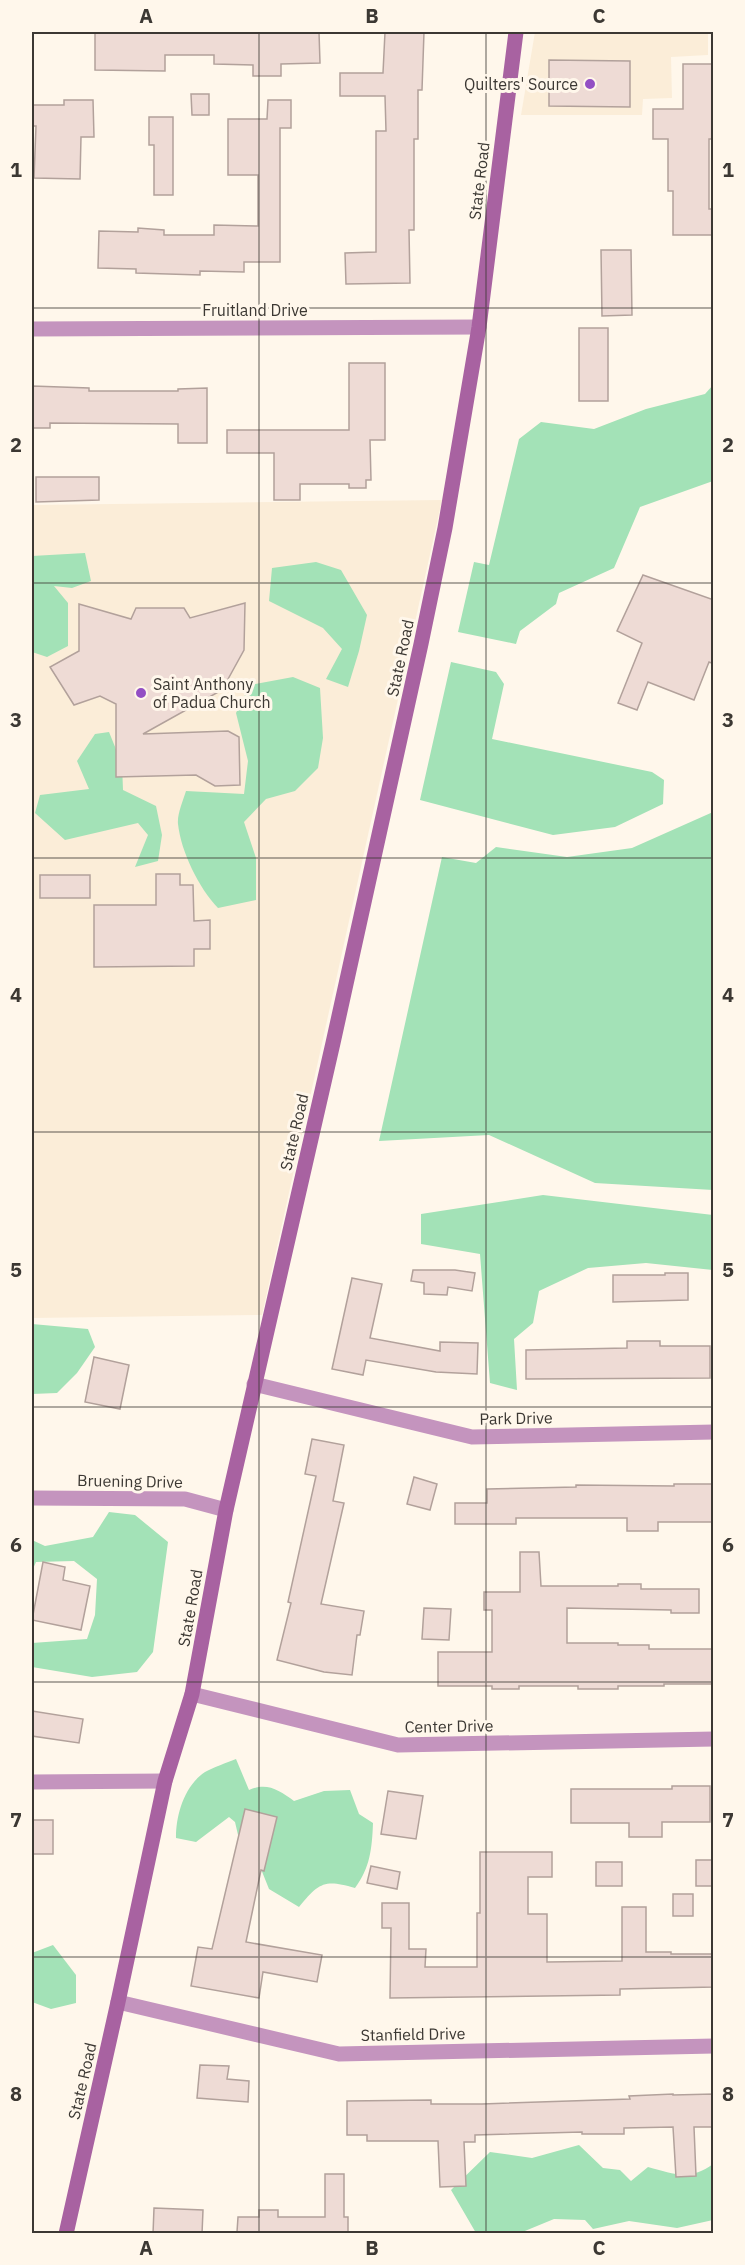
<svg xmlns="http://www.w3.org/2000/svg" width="745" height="2265" font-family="'IBM Plex Sans',sans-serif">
  <rect width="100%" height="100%" fill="#fff7eb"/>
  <!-- built -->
  <g fill="#fbedd8">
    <path d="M535 32H708V55L671 57 672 98 643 99 642 115H521Z"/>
    <path d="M442 500 262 1315 32 1318V505Z"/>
  </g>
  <!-- green -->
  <g fill="#a3e2b7">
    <path d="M713 385V481L640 507 614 568 559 593 556 604 520 631 516 644 458 632 474 562 489 565 519 439 541 422 594 429 646 409 705 394Z"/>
    <path d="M85 553 91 581 72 588 54 586 68 603V646L47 657 32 652V556Z"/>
    <path d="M316 562 341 570 367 615 359 651 348 687 326 679 342 649 323 628 269 601 272 568Z"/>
    <path d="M451 662 496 672 504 684 492 739 652 772 664 780 663 804 615 827 553 835 420 800Z"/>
    <path d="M293 677 320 688 323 738 318 768 295 791 266 799 244 822 256 858V900L218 908C199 888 181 852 178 824 177 814 183 801 186 791L244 794 248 761 236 713 250 685Z"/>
    <path d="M109 732 122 764 123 790 156 806 162 835 158 861 135 867 148 835 138 823 65 840 35 813 40 795 89 789 77 761 95 734Z"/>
    <path d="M713 812V1190L595 1183 489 1135 379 1141 442 857 476 863 496 847 567 857 632 848Z"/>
    <path d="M543 1195 713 1215V1270L646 1263 588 1268 539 1291 533 1323 514 1339 517 1390 490 1383 480 1254 421 1244V1214Z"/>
    <path d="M32 1324 88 1329 95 1347 77 1373 57 1393 32 1394Z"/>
    <path d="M109 1512 135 1515 168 1542 153 1652 137 1672 92 1677 32 1667V1643L87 1639 95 1615 97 1579 74 1561 36 1562 32 1571V1540L45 1546 93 1537Z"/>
    <path d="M236 1759 249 1790C267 1782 279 1790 294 1801L324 1791 350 1790 359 1814 373 1823C372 1849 370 1868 355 1888 324 1879 319 1883 299 1907L269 1889 259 1864 242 1852 235 1822 229 1817 196 1842 176 1838C176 1815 184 1786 205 1772 214 1767 226 1763 236 1759Z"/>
    <path d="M53 1945 76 1975V2003L51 2009 32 2002V1953Z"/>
    <path d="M579 2145 603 2168 620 2170 631 2181 648 2167C674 2174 690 2181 713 2164V2220L677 2228 629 2221 593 2229 585 2220 554 2219 520 2233H476L451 2190 490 2152 532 2158Z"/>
  </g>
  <!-- building -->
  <g fill="#eedbd5" stroke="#b2a19b" stroke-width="1.5">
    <path d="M95 32H319L320 63 281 64V76H253V65L214 64V55H165V71L95 70Z"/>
    <path d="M385 32H424L422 90H418V139H414V230H409L410 283 346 284 345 253 376 252V131H386L385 96H340V73H383Z"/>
    <path d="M549 60 630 61V107L549 106Z"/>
    <path d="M683 64H714V139H709V209H714V235H673V191H668V139H653V109H683Z"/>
    <path d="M191 94H209V115H192Z"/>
    <path d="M64 100H93L94 137H81L80 179 34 178 36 126H32V105H64Z"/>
    <path d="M268 100H291V128H280V262H244V272L200 271V275L136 273V269L98 268 99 231 138 232V228L164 230V235H214V225L258 226V175H228V119H267Z"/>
    <path d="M149 117H173V195H154V145H149Z"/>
    <path d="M601 250H631L632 315 602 316Z"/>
    <rect x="579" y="328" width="29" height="73"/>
    <path d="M349 363H385V440H370L371 480H366V488H349V484H300V500H274V453H227V430H349Z"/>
    <path d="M32 386 89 388V391H178V389L207 388V443H178V424L50 423V428H32Z"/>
    <path d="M36 477H99V500L36 502Z"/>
    <path d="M643 575 714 600V664L709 662 694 700 648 682 637 710 618 703 642 643 617 631Z"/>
    <path d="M245 603 244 650 222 690 143 734 228 731 239 737 240 785 215 786 196 775 116 777V704L100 696 74 705 50 667 79 651V604L131 619 136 608H184L190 618Z"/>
    <path d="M156 874H180V885H193L194 921 210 920V949H194V966L94 967V905H156Z"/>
    <rect x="40" y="875" width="50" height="23"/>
    <path d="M413 1270H455L475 1273 472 1291 448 1287 447 1295 424 1294V1283L411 1281Z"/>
    <path d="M665 1273H688V1300L613 1302V1275H665Z"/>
    <path d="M352 1278 382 1284 370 1338 440 1351V1342L478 1343 477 1374 436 1372 366 1360 363 1375 332 1369Z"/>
    <path d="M627 1341H660V1346H710V1378L526 1379V1350L627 1348Z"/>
    <path d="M94 1357 129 1365 120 1409 85 1402Z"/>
    <path d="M312 1439 344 1445 333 1501 344 1503 321 1604 364 1611 360 1635H357L352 1675 324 1672 277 1660 291 1603 288 1602 316 1476 305 1474Z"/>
    <path d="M414 1477 437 1484 430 1510 407 1504Z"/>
    <path d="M674 1484H712V1522H658V1531H627V1518H516V1524H455V1503H487V1489L576 1487V1485L674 1486Z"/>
    <path d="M520 1552H539L541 1586H618V1584H641V1589H699V1613H671V1610L567 1608V1643H618V1645H649V1649H714V1684H664V1686H618V1689H578V1686H519V1689H492V1686H438V1652H492V1610H484V1592H520Z"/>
    <path d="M43 1562 65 1567 63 1580 90 1586 81 1630 32 1620Z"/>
    <path d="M424 1608 451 1609 449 1640 422 1639Z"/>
    <path d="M32 1711 83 1719 79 1743 32 1736Z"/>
    <path d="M672 1786H710V1822H662V1837H629V1823H571V1789H672Z"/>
    <path d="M388 1791 423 1796 416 1839 381 1834Z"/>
    <path d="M245 1809 277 1817 264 1871 261 1870 246 1942 322 1955 317 1982 263 1972 259 1998 191 1986 198 1947 212 1949Z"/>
    <rect x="32" y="1820" width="21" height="34"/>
    <path d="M480 1852H552V1877H528V1914H547V1962L622 1961V1907H646V1952H671V1954H714V1987L620 1989V1995L390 1998 391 1928H382V1903H409V1949H426L425 1967H477V1913H480Z"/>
    <rect x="696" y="1860" width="18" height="26"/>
    <rect x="596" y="1862" width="26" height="24"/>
    <path d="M371 1866 400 1872 397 1889 367 1883Z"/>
    <rect x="673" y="1894" width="20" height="22"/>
    <path d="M200 2065 229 2066 227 2079 249 2081 248 2102 197 2098Z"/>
    <path d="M673 2094V2095L714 2094V2127H694L696 2176 676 2177 673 2127 624 2128V2134H582V2132L475 2135V2142H464L466 2186 440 2187 438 2141H367V2135H347V2101L431 2100V2104H482L630 2099 629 2096Z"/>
    <path d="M325 2174H344V2217H348V2234L237 2232 238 2217H259V2210H278V2217H325Z"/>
    <path d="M154 2208 203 2210 202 2234H153Z"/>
  </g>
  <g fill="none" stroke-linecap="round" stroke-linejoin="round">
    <!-- minor -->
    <g stroke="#c494be" stroke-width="15">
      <path d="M32 329 479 327"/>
      <path d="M254 1384 472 1437 714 1432"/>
      <path d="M32 1498 185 1499 226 1510"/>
      <path d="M192 1694 398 1745 714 1739"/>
      <path d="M32 1782 165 1781"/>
      <path d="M118 2002 339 2054 714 2046"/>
    </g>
    <!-- secondary -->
    <path stroke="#a862a1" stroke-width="15" d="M66 2234 118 2002 165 1781 192 1694 226 1510 333 1043 421 644 445 528 479 327 516 32"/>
  </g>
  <!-- grid -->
  <path fill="none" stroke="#3c3833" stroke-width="1.5" stroke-opacity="0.55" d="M259 32V2234M486 32V2234M32 308H714M32 583H714M32 858H714M32 1132H714M32 1407H714M32 1682H714M32 1957H714"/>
  <!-- markers -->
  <g fill="#934fc4" stroke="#fff7eb" stroke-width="2">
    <circle cx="590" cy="84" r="6"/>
    <circle cx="141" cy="693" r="6"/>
  </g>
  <g text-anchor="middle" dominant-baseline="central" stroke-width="6" stroke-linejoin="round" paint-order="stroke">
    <!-- poi labels -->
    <g font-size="16" fill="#3c3833" stroke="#fff7eb" text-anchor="end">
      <text x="578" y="84">Quilters' Source</text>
      <text x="153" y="684" text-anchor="start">Saint Anthony<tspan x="153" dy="18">of Padua Church</tspan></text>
    </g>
    <!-- street labels -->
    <g font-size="16" fill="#3c3833" stroke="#fff7eb">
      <text transform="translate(479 181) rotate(-83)">State Road</text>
      <text x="255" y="310">Fruitland Drive</text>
      <text transform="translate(400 658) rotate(-78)">State Road</text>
      <text transform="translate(294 1132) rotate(-77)">State Road</text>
      <text transform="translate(516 1418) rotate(-1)">Park Drive</text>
      <text transform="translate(130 1481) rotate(1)">Bruening Drive</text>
      <text transform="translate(190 1608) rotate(-80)">State Road</text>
      <text transform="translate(449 1726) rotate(-1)">Center Drive</text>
      <text transform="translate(413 2034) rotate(-1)">Stanfield Drive</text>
      <text transform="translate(82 2081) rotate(-77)">State Road</text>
    </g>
  </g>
  <!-- border -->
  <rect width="745" height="2265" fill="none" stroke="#fff7eb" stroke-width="66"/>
  <rect x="33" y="33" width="679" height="2199" fill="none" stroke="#3c3833" stroke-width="2"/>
  <g font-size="20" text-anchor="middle" font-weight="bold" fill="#3c3833">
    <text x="146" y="23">A</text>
    <text x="372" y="23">B</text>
    <text x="599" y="23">C</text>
    <text x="16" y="177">1</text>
    <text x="728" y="177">1</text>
    <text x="16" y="452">2</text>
    <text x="728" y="452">2</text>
    <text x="16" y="727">3</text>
    <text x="728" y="727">3</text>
    <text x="16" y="1002">4</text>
    <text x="728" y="1002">4</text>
    <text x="16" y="1277">5</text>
    <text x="728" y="1277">5</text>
    <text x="16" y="1552">6</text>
    <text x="728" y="1552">6</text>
    <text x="16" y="1827">7</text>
    <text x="728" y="1827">7</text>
    <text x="16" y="2101">8</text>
    <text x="728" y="2101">8</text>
    <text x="146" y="2255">A</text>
    <text x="372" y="2255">B</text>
    <text x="599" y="2255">C</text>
  </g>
</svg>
